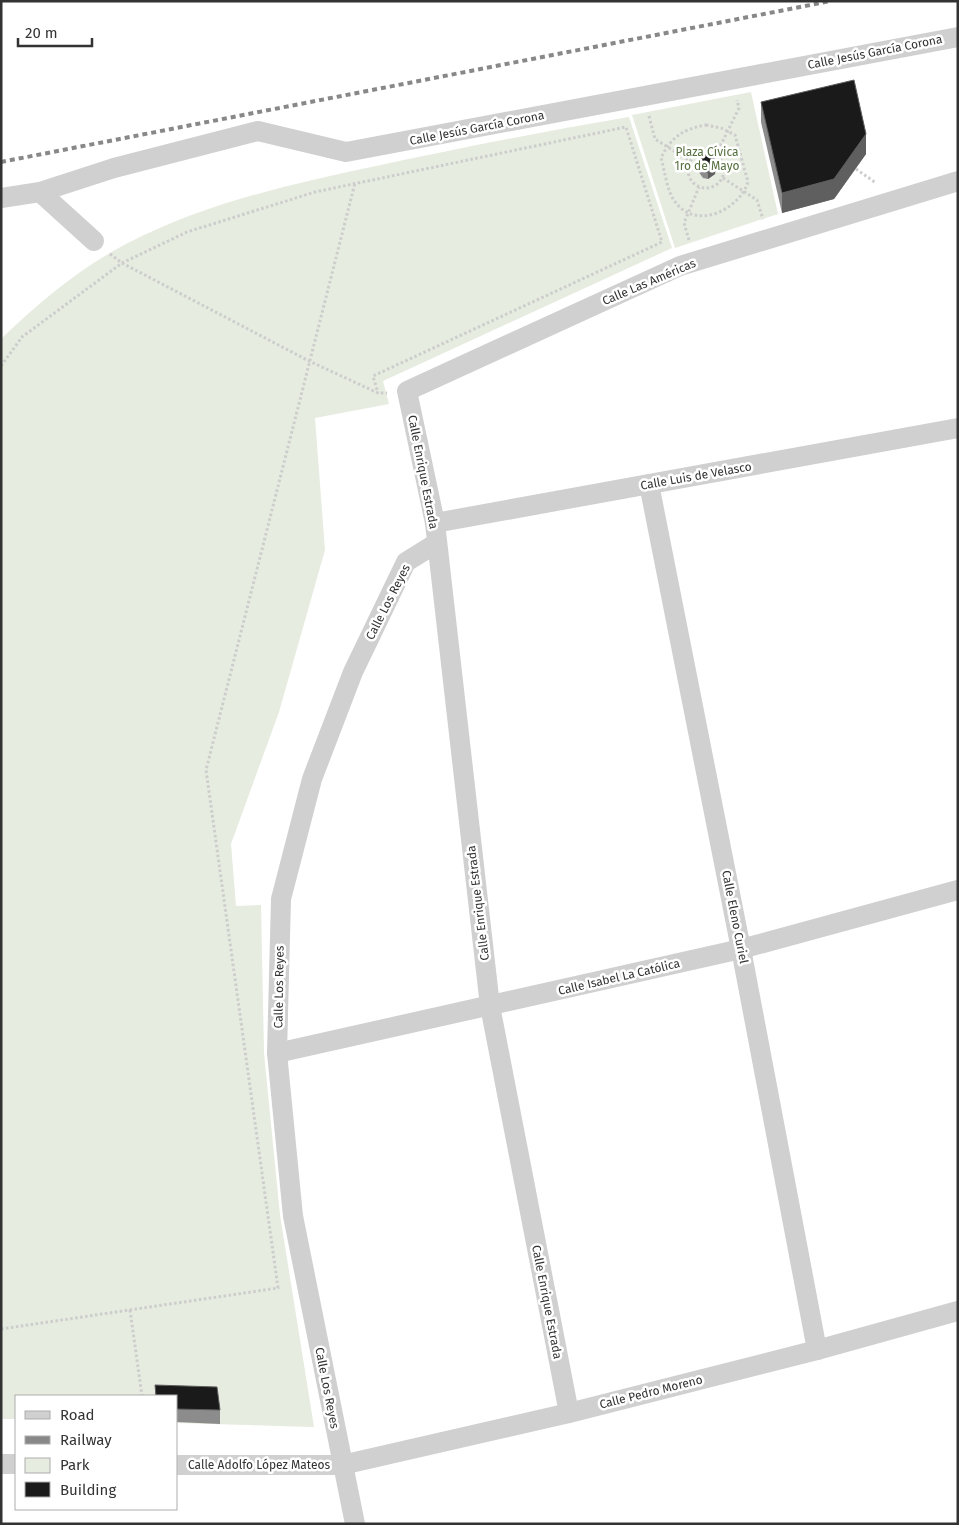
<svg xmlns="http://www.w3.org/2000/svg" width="959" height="1525" font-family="'Fira Sans',sans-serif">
  <rect width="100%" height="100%" fill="#fff"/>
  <!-- green -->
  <g fill="#e6ecdf">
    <path d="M751 92 778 214 675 248 632 115Z"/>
    <path d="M629 117 672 248 383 381 389 404 315 418 325 550 279 712 231 844 236 906 261 905 264 1053 280 1215 314 1427 176 1423V1396H16V1419H1V339C38 303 81 267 128 243 206 203 291 184 376 166 461 148 545 131 629 117Z"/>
  </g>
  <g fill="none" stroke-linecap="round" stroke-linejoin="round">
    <!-- path -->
    <g stroke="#cdcdcd" stroke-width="3" stroke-dasharray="2.5 2.5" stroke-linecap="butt">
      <path d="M649 116 655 139 690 161"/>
      <path d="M706 125 721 128 735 135 748 182C739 210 697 230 676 203 667 193 665 171 661 158 671 137 683 129 706 125Z"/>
      <circle cx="706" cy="170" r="18"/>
      <path d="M716 155 739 108 737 100"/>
      <path d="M856 169 876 183"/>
      <path d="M723 178 757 200 763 219"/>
      <path d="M689 240 684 223 699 187"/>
      <path d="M110 254 122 263 309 361 378 393H387"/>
      <path d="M1 366 22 337 122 263 187 232 315 192 626 127 662 242 373 376 378 393"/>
      <path d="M130 1310 142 1396"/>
      <path d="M1 1329 278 1288 206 770 355 183"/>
    </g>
    <!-- street -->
    <g stroke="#d0d0d0" stroke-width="20">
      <path d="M40 192 94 241"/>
      <path d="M1 198 40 192 114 168 258 131 346 152 958 37"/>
      <path d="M649 484 741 949 817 1350"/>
      <path d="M435 523 958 428"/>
      <path d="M277 1053 741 949 958 890"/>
      <path d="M569 1413 490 1006 435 523 407 391 680 266 958 181"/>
      <path d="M1 1464H16"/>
      <path d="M176 1465H342L569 1413 817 1350 958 1311"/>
      <path d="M355 1524 293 1216 277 1053 281 899 312 779 353 672 406 562 435 544"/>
    </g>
    <!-- rail -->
    <path stroke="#888" stroke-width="4" stroke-dasharray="5 4" stroke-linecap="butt" d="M1 162 831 1"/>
  </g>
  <!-- wall -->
  <g fill="#8c8c8c">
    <path d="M761 102 866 154 834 199 782 213 761 122Z"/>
    <path d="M698 164 716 168 715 174 708 179 703 178 698 171Z"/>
    <path d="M155 1385 220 1410V1424L176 1422V1396H155Z"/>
  </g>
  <!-- shaded-wall -->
  <g fill="#5f5f5f">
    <path d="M866 134V154L834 199 782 213V193Z"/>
    <path d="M716 161 715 174 708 179V172Z"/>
  </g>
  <!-- building -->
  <g fill="#1a1a1a" stroke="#5f5f5f">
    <path d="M854 80 866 134 834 179 782 193 761 102Z"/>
    <path d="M707 154 713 156 716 161 715 167 708 172H703L698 164 701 156Z"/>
    <path d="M155 1385 217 1387 220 1410 176 1409V1396H156Z"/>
  </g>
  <g text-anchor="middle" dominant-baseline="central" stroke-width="5" stroke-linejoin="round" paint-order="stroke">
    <!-- street labels -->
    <g font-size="12" fill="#333" stroke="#fff">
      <text transform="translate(875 52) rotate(-11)">Calle Jesús García Corona</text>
      <text transform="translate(477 128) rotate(-11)">Calle Jesús García Corona</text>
      <text transform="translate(649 282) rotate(-23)">Calle Las Américas</text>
      <text transform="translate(423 472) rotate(79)">Calle Enrique Estrada</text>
      <text transform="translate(696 476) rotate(-10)">Calle Luis de Velasco</text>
      <text transform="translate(388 602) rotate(-63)">Calle Los Reyes</text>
      <text transform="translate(478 903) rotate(-97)">Calle Enrique Estrada</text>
      <text transform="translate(735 917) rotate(79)">Calle Eleno Curiel</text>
      <text transform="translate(619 977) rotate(-13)">Calle Isabel La Católica</text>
      <text transform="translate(279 987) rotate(-89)">Calle Los Reyes</text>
      <text transform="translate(547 1302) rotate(79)">Calle Enrique Estrada</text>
      <text transform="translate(327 1388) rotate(79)">Calle Los Reyes</text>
      <text transform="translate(651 1392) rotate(-14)">Calle Pedro Moreno</text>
      <text x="259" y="1465">Calle Adolfo López Mateos</text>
    </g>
    <!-- park labels -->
    <g font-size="12" fill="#56703f" stroke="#fff">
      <text x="707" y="152">Plaza Cívica<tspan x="707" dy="14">1ro de Mayo</tspan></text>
    </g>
  </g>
  <!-- border -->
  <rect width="959" height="1525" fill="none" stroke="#333333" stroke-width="5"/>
  <!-- legend -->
  <rect x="15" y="1395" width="162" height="115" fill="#ffffff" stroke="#adadad"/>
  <rect x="25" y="1411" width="25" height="8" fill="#d0d0d0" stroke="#adadad"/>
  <text x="60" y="1420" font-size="15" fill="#333333">Road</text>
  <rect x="25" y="1436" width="25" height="8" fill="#888888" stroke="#adadad"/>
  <text x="60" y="1445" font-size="15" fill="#333333">Railway</text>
  <rect x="25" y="1458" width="25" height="15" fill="#e6ecdf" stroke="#adadad"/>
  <text x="60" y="1470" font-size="15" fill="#333333">Park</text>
  <rect x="25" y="1482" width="25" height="15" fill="#1a1a1a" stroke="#adadad"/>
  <text x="60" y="1495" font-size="15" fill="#333333">Building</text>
  <!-- scale -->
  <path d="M18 38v8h74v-8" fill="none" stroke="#333333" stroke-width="2.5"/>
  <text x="25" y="38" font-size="15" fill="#333333" stroke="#ffffff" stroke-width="4" paint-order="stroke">20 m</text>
</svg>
